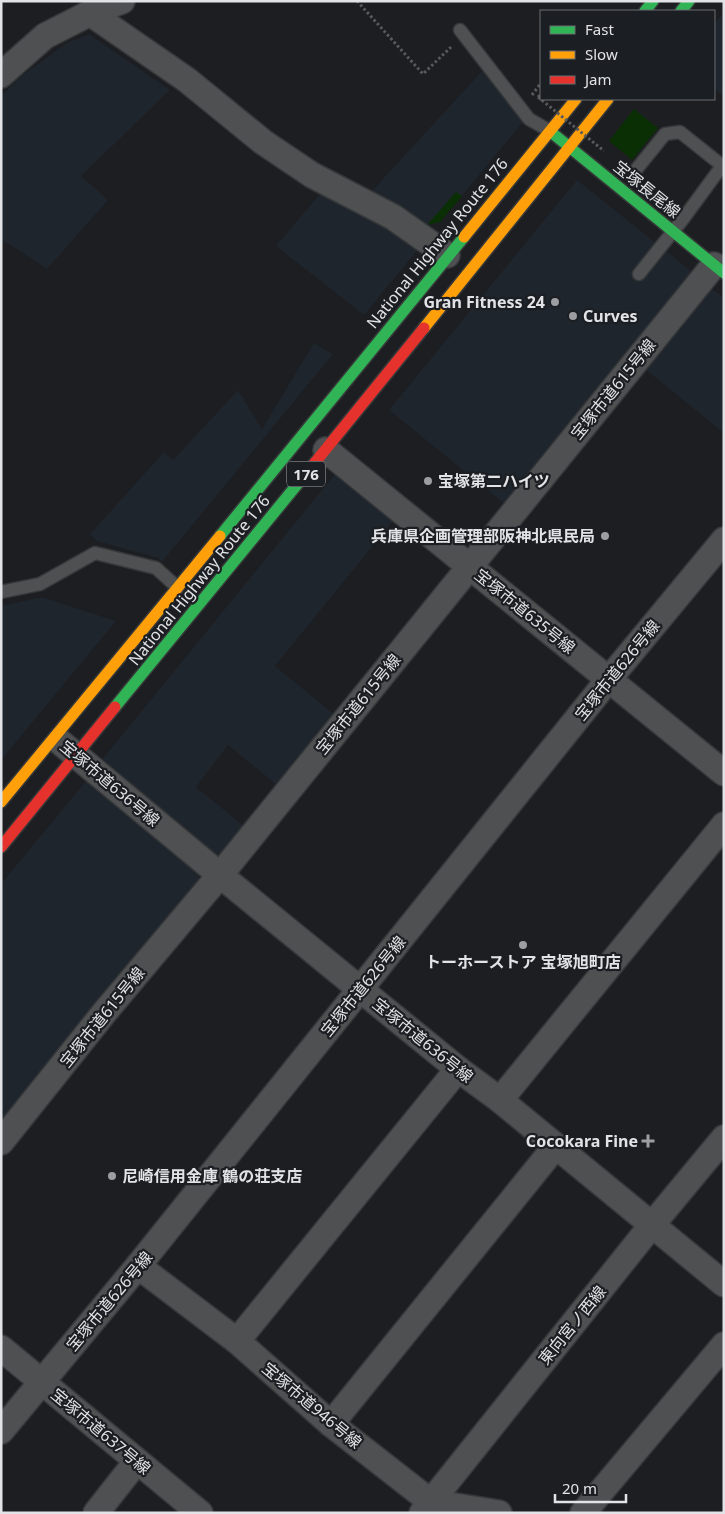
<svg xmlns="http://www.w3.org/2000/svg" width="725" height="1514" font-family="'Noto Sans','Noto Sans JP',sans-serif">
  <rect width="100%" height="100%" fill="#1c1e21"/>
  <!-- built -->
  <g fill="#1f252d">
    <path d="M724 12V97L714 89V24Z"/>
    <path d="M89 34 170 90 81 176 108 200 47 269 1 239V96L23 75 67 43Z"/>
    <path d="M483 70 523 122 440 222 427 225 371 192Z"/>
    <path d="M577 180 696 275 506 505 389 410Z"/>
    <path d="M320 194 377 219 419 248 364 315 276 246Z"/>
    <path d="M714 290 724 298V433L640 365 701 291Z"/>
    <path d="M314 343 333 354 162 562 158 558 97 541 90 534 164 452 173 460 238 390 262 429Z"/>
    <path d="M335 474 393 521 275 666 335 715 278 786 228 745 196 787 245 827 224 853 212 854 100 762Z"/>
    <path d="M42 597 116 621 1 760V606Z"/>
    <path d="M86 781 198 872 200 886 126 976 120 972 1 1123V884Z"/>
  </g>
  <!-- green -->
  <g fill="#0a2f04">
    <path d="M634 109 658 128 632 160 609 141Z"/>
    <path d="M456 192 462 196 440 222 427 225Z"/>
  </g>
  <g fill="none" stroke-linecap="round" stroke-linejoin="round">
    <!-- lane casing -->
    <g stroke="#36383a" stroke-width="15">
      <g id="lane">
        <path d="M460 30 529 119 550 131"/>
        <path d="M635 171 665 134 680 132 724 167"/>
        <path d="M639 274 683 219 722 166"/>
        <path d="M1 592 40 584 95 553 156 568 178 588"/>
      </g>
    </g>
    <!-- street casing -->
    <g stroke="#36383a" stroke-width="28">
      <g id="street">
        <path d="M90 13 187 80 263 142 312 175 393 217 447 255"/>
        <path d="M1 75 45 36 90 13 122 1"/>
        <path d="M326 450 724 773"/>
        <path d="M60 742 220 875 458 1069 500 1100 724 1284"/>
        <path d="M500 1100 724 825"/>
        <path d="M1 1142 104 1013 220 875 714 265"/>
        <path d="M138 1266 237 1341 331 1424 431 1502 499 1513"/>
        <path d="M237 1341 458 1069"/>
        <path d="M1 1348 200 1513"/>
        <path d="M331 1424 555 1147"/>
        <path d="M1 1431 138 1266 609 679 724 540"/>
        <path d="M96 1513 137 1461"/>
        <path d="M422 1513 651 1226 724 1138"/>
        <path d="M583 1513 724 1345"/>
      </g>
    </g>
    <!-- fast casing -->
    <g stroke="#36383a" stroke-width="14">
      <g id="fast">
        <path d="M645 11 653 1"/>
        <path d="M681 11 689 1"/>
        <path d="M551 132 724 273"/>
        <path d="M220 536 464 237"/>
        <path d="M115 707 300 481"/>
      </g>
    </g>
    <!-- slow casing -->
    <g stroke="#36383a" stroke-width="14">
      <g id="slow">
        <path d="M464 237 576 99"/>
        <path d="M424 328 608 99"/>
        <path d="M1 802 220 536"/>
      </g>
    </g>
    <!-- jam casing -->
    <g stroke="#36383a" stroke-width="14">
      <g id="jam">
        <path d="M300 481 424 328"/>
        <path d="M1 847 115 707"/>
      </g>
    </g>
    <!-- path -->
    <g stroke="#595a5c" stroke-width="3" stroke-dasharray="2.5 2.5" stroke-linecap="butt">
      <path d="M357 1 423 74 451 47"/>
      <path d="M532 95 541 83"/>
      <path d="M538 97 541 94"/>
    </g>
    <!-- lane -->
    <use href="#lane" stroke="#4f5052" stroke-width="12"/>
    <!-- street -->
    <use href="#street" stroke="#4f5052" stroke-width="25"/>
    <!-- fast -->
    <use href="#fast" stroke="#30b455" stroke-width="11"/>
    <!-- slow -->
    <use href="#slow" stroke="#ff9f0a" stroke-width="11"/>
    <!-- jam -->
    <use href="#jam" stroke="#e5322d" stroke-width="11"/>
    <!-- path-bridge -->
    <path stroke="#595a5c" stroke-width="3" stroke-dasharray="2.5 2.5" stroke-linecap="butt" d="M538 97 604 151"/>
  </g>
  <!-- markers -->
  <g fill="#9c9ea1" stroke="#1b1e22" stroke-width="2">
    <circle cx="555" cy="302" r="5"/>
    <circle cx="573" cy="316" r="5"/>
    <circle cx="428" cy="481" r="5"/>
    <circle cx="605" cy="536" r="5"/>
    <circle cx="523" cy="945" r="5"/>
    <path d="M645.5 1133.5h5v5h5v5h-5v5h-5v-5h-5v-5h5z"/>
    <circle cx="112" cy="1176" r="5"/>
  </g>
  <g text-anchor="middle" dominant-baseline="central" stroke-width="4.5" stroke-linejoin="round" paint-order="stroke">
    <!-- shield labels -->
    <rect fill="#1b1e22" stroke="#a6a8ab" stroke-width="1" x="287" y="461.5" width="38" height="25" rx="4"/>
    <g font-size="15" font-weight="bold" fill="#e1e3e6">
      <text x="306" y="474">176</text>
    </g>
    <!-- street labels -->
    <g font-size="16" fill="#e1e3e6" stroke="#1b1e22">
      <text transform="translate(647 189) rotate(39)">宝塚長尾線</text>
      <text transform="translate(437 243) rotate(-51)">National Highway Route 176</text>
      <text transform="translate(613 389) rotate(-51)">宝塚市道615号線</text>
      <text transform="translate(199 580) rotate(-51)">National Highway Route 176</text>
      <text transform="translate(525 611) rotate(39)">宝塚市道635号線</text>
      <text transform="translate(617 670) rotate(-51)">宝塚市道626号線</text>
      <text transform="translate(358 704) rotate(-51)">宝塚市道615号線</text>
      <text transform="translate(110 783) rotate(40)">宝塚市道636号線</text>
      <text transform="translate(363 986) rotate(-51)">宝塚市道626号線</text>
      <text transform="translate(102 1017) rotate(-51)">宝塚市道615号線</text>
      <text transform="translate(423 1040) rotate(39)">宝塚市道636号線</text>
      <text transform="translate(109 1301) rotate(-50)">宝塚市道626号線</text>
      <text transform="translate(572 1325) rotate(-51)">東向宮ノ西線</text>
      <text transform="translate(312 1405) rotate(40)">宝塚市道946号線</text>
      <text transform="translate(101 1431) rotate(40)">宝塚市道637号線</text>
    </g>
    <!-- poi labels -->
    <g font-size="16" font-weight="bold" fill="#e1e3e6" stroke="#1b1e22" text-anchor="end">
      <text x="545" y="302">Gran Fitness 24</text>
      <text x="583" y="316" text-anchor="start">Curves</text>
      <text x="438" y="481" text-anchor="start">宝塚第二ハイツ</text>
      <text x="595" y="536">兵庫県企画管理部阪神北県民局</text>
      <text x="523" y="962" text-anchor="middle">トーホーストア 宝塚旭町店</text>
      <text x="638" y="1141">Cocokara Fine</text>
      <text x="122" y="1176" text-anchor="start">尼崎信用金庫 鶴の荘支店</text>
    </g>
  </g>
  <!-- border -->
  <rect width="725" height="1514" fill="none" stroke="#e1e3e6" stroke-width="5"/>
  <!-- legend -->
  <rect x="540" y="10" width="175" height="90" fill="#1b1e22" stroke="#6a6d70"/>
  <rect x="550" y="26" width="25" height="8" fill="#30b455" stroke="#6a6d70"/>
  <text x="585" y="35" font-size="15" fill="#e1e3e6">Fast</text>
  <rect x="550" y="51" width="25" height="8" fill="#ff9f0a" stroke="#6a6d70"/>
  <text x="585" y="60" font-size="15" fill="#e1e3e6">Slow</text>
  <rect x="550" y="76" width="25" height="8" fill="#e5322d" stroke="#6a6d70"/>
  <text x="585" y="85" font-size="15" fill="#e1e3e6">Jam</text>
  <!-- scale -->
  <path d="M555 1494v8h71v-8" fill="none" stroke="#e1e3e6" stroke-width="2.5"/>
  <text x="562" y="1494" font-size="15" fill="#e1e3e6" stroke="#1b1e22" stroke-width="4" paint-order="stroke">20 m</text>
</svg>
